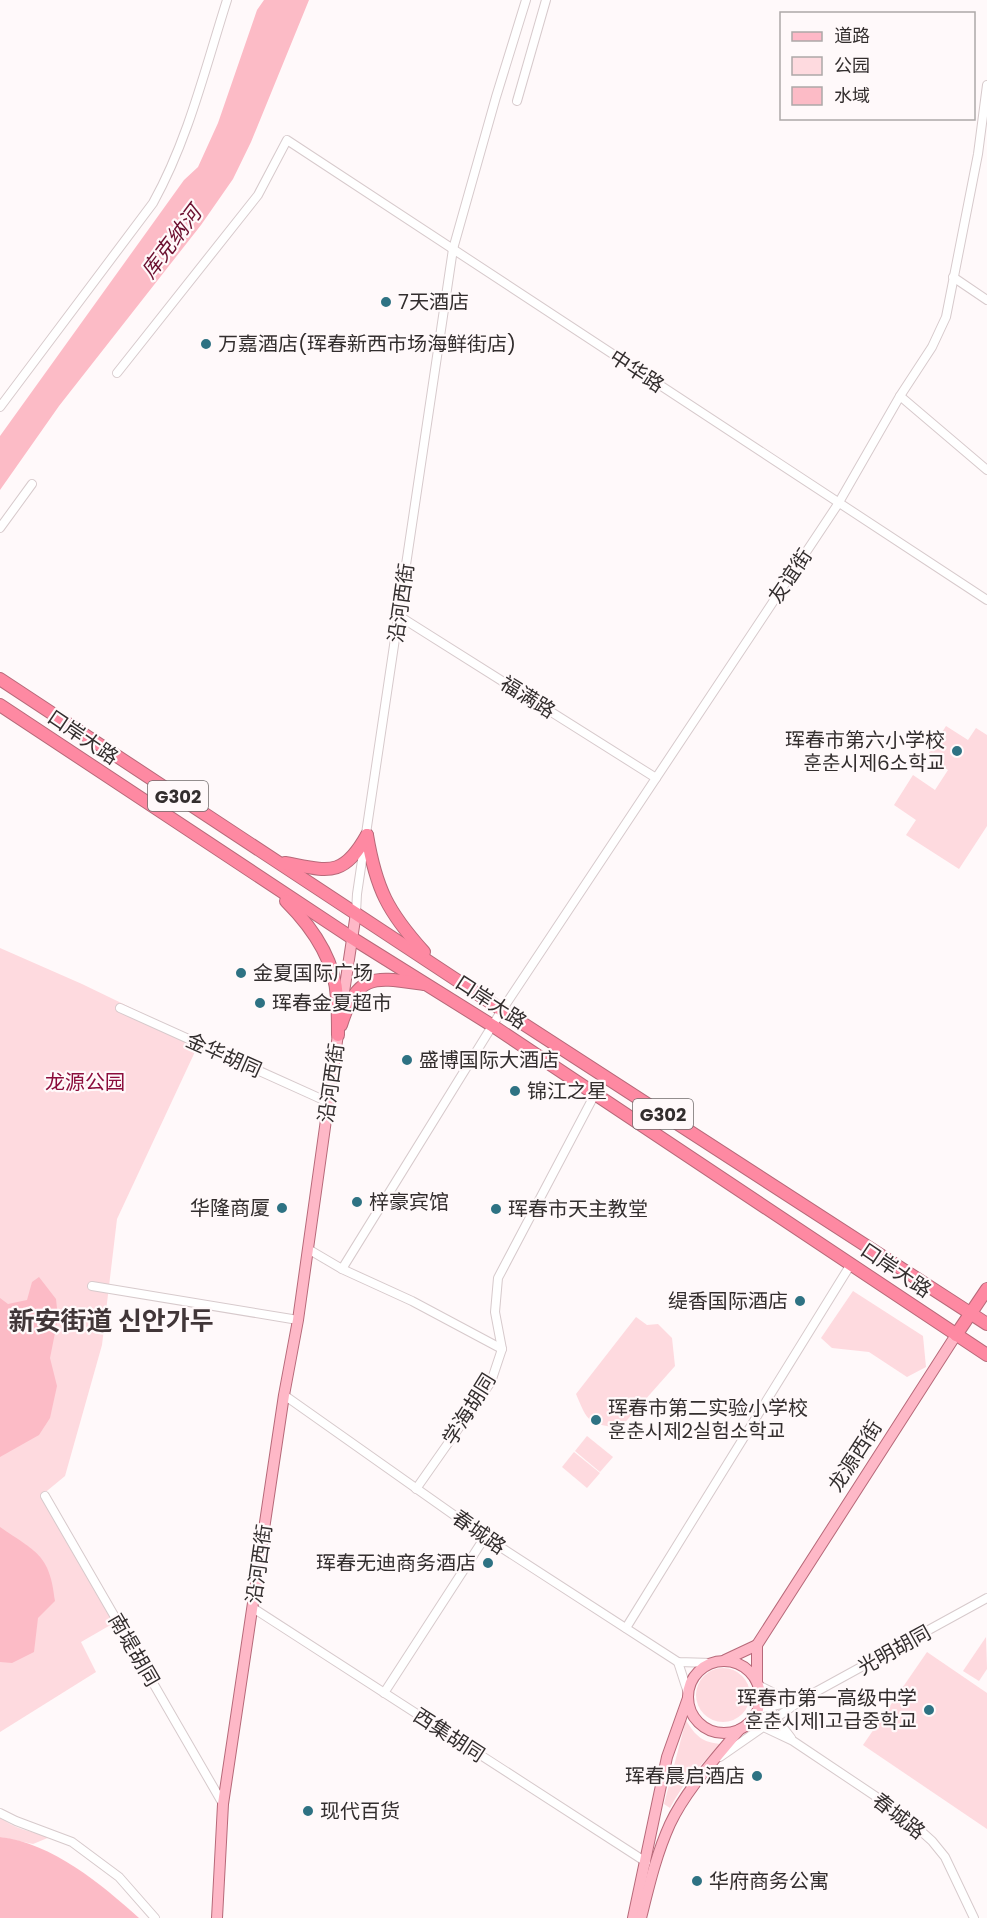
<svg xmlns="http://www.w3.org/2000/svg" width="987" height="1918" font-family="Poppins,'Noto Sans SC','Noto Sans KR',sans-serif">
  <rect width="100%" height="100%" fill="#fff9fa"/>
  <!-- green -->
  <g fill="#fedadf">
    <path d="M946 726 968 740 976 728 987 735V826L959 869 906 835 916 820 894 805 913 775 935 790 948 770 927 756Z"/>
    <path d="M0 948 82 984 200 1041 117 1219 102 1345 65 1476 42 1495 114 1623 81 1642 96 1672 0 1732Z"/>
    <path d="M853 1291 923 1336 926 1367 907 1377 869 1352 832 1348 821 1338Z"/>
    <path d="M636 1317 647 1325 658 1324 672 1338 675 1366 620 1428C589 1424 588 1423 576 1394Z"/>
    <path d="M587 1436 613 1457 600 1472 575 1451Z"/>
    <path d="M574 1452 600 1473 587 1488 562 1467Z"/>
    <path d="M986 1637 987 1669 979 1681 963 1671Z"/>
    <path d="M927 1652 987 1693V1829L863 1745Z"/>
    <circle cx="723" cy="1695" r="27"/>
    <path d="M686 1720C695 1736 703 1743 722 1744 701 1763 683 1783 670 1808L664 1804Z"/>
    <path d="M0 1816C11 1829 34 1832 50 1837L33 1844 0 1837Z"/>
  </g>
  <!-- water -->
  <g fill="#fcbbc6">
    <path d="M264 0H309L251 142 233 179 201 225 59 406 0 490V436L184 180 198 167 218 123 257 10Z"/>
    <path d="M39 1277 56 1299 58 1318 50 1358 57 1386 50 1418 39 1435 0 1457V1298L8 1304 27 1300 32 1282Z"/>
    <path d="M0 1527C36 1552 50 1554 55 1601L38 1618 34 1652 12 1663 0 1662Z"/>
    <path d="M0 1837C52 1843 101 1884 139 1918H0Z"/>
  </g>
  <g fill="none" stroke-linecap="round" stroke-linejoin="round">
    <!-- minor casing -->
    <g stroke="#d7cacc" stroke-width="10">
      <g id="minor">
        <path d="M517 101 546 0"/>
        <path d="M953 277 987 300"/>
        <path d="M117 373 258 195 287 140 987 600"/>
        <path d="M900 396 987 470"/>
        <path d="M0 407 153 203C188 140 205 69 227 0"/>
        <path d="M0 528 32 484"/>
        <path d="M399 616 656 778"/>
        <path d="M356 913 357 894 453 249 496 97 526 0"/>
        <path d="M120 1008 328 1102"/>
        <path d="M308 1249 342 1269 412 1301 502 1349"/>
        <path d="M342 1269 502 1010 838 504 900 396 932 347 946 317 978 154 987 85"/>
        <path d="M92 1286 298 1320"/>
        <path d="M284 1395 485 1537 678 1662 712 1663"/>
        <path d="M416 1489 491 1382 502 1349 495 1312 498 1278 595 1094"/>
        <path d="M45 1496 223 1804"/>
        <path d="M253 1608 646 1862"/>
        <path d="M626 1628 851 1264"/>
        <path d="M678 1662 688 1693"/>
        <path d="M758 1685 780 1696 798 1700"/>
        <path d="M760 1691 775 1717 791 1738"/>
        <path d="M384 1693 485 1537"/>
        <path d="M758 1709 801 1700 987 1598"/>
        <path d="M751 1721 793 1741 902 1814 932 1841 945 1857 974 1918"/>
        <path d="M720 1757 796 1704"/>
        <path d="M0 1813 16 1821 72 1842 119 1877 155 1918"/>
      </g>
    </g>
    <!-- major casing -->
    <g stroke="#b76979" stroke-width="12">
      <g id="major">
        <path d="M341 1012 356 913"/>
        <path d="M725 1660 757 1645"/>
        <circle cx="724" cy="1697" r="36"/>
        <path d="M757 1682V1645L956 1335"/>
        <path d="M217 1918 223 1804 284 1395 298 1320 339 1027"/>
        <path d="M633 1918 667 1757 688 1698"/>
        <path d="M641 1918C649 1886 656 1855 670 1824 686 1790 715 1759 739 1730"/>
      </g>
    </g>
    <!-- highway casing -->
    <g stroke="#b76979" stroke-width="14">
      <g id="highway">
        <path d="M0 679 502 1010 987 1324"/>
        <path d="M0 705 352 938 493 1026 987 1355"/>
        <path d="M367 835C376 889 388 912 424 952"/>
        <path d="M285 863C329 871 343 878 367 835"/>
        <path d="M286 901C312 927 335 960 337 998 338 1010 338 1023 338 1035"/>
        <path d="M341 1025C358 972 374 977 424 984"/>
        <path d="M956 1335 987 1289"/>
      </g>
    </g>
    <!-- minor -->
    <use href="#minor" stroke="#fff" stroke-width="8"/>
    <!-- major -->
    <use href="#major" stroke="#feb8c7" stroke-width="10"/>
    <!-- highway -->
    <use href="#highway" stroke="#fe89a2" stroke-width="12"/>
  </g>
  <!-- markers -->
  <g fill="#2e7283" stroke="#fff9fa" stroke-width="2">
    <circle cx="386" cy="302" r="6"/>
    <circle cx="206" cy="344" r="6"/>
    <circle cx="957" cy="751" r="6"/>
    <circle cx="241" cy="973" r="6"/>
    <circle cx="260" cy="1003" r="6"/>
    <circle cx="407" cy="1060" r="6"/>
    <circle cx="515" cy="1091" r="6"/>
    <circle cx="357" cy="1202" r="6"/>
    <circle cx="282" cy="1208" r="6"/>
    <circle cx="496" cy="1209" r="6"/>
    <circle cx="800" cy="1301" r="6"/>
    <circle cx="596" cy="1420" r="6"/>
    <circle cx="488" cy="1563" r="6"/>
    <circle cx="929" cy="1710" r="6"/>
    <circle cx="757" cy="1776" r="6"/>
    <circle cx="308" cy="1811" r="6"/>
    <circle cx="697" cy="1881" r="6"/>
  </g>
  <g text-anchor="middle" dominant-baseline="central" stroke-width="4.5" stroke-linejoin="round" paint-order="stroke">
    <!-- shield labels -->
    <g fill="#fff9fa" stroke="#706b6b" stroke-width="1.5">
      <rect x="148" y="781" width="60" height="30" rx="4.5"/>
      <rect x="633" y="1099" width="60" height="30" rx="4.5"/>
    </g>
    <g font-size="18" font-weight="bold" fill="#332e2e">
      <text x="178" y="796">G302</text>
      <text x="663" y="1114">G302</text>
    </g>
    <!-- poi labels -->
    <g font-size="20" fill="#332e2e" stroke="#fff9fa" text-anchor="start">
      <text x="398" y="302">7天酒店</text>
      <text x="218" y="344">万嘉酒店(珲春新西市场海鲜街店)</text>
      <text x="945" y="740" text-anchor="end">珲春市第六小学校<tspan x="945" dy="23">훈춘시제6소학교</tspan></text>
      <text x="253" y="973">金夏国际广场</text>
      <text x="272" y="1003">珲春金夏超市</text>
      <text x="419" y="1060">盛博国际大酒店</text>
      <text x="527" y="1091">锦江之星</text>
      <text x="369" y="1202">梓豪宾馆</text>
      <text x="270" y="1208" text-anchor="end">华隆商厦</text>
      <text x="508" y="1209">珲春市天主教堂</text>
      <text x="788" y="1301" text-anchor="end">缇香国际酒店</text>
      <text x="608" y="1408">珲春市第二实验小学校<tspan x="608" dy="23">훈춘시제2실험소학교</tspan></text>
      <text x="476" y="1563" text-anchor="end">珲春无迪商务酒店</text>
      <text x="917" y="1698" text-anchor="end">珲春市第一高级中学<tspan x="917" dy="23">훈춘시제1고급중학교</tspan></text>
      <text x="745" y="1776" text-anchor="end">珲春晨启酒店</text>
      <text x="320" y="1811">现代百货</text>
      <text x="709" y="1881">华府商务公寓</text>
    </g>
    <!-- street labels -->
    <g font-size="20" fill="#332e2e" stroke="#fff9fa">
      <text transform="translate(637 371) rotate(33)">中华路</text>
      <text transform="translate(790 576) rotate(-56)">友谊街</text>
      <text transform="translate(401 603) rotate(-82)">沿河西街</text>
      <text transform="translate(528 697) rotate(32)">福满路</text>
      <text transform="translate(83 737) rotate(34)">口岸大路</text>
      <text transform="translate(491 1002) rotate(33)">口岸大路</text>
      <text transform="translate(224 1055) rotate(24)">金华胡同</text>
      <text transform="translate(331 1083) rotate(-82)">沿河西街</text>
      <text transform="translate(896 1270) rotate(34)">口岸大路</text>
      <text transform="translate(469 1409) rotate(-58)">学海胡同</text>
      <text transform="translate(855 1456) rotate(-57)">龙源西街</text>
      <text transform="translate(479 1532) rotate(35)">春城路</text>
      <text transform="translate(259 1564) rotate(-82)">沿河西街</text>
      <text transform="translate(134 1650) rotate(60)">南堤胡同</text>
      <text transform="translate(894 1650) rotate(-29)">光明胡同</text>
      <text transform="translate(449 1735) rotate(33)">西集胡同</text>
      <text transform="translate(899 1816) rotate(38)">春城路</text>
    </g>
    <!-- park labels -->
    <g font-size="20" fill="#8b0d3c" stroke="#fff9fa">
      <text x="85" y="1082">龙源公园</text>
    </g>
    <!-- water labels -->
    <g font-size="21" font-style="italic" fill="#6b0f2f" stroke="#fff9fa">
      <text transform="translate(171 242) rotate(-53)">库克纳河</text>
    </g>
    <!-- district labels -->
    <g font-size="26" font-weight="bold" fill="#413638" stroke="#fff9fa">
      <text x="111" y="1321">新安街道 신안가두</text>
    </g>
  </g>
  <!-- legend -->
  <rect x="780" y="12" width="195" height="108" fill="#fff9fa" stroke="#ada8a8" stroke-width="1.5"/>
  <rect x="792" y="32" width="30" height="9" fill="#feb8c7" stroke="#ada8a8" stroke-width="1.5"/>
  <text x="834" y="42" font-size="18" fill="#332e2e">道路</text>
  <rect x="792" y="57" width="30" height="18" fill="#fedadf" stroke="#ada8a8" stroke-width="1.5"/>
  <text x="834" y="72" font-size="18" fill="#332e2e">公园</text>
  <rect x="792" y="87" width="30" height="18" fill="#fcbbc6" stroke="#ada8a8" stroke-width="1.5"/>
  <text x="834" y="102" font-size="18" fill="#332e2e">水域</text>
</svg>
